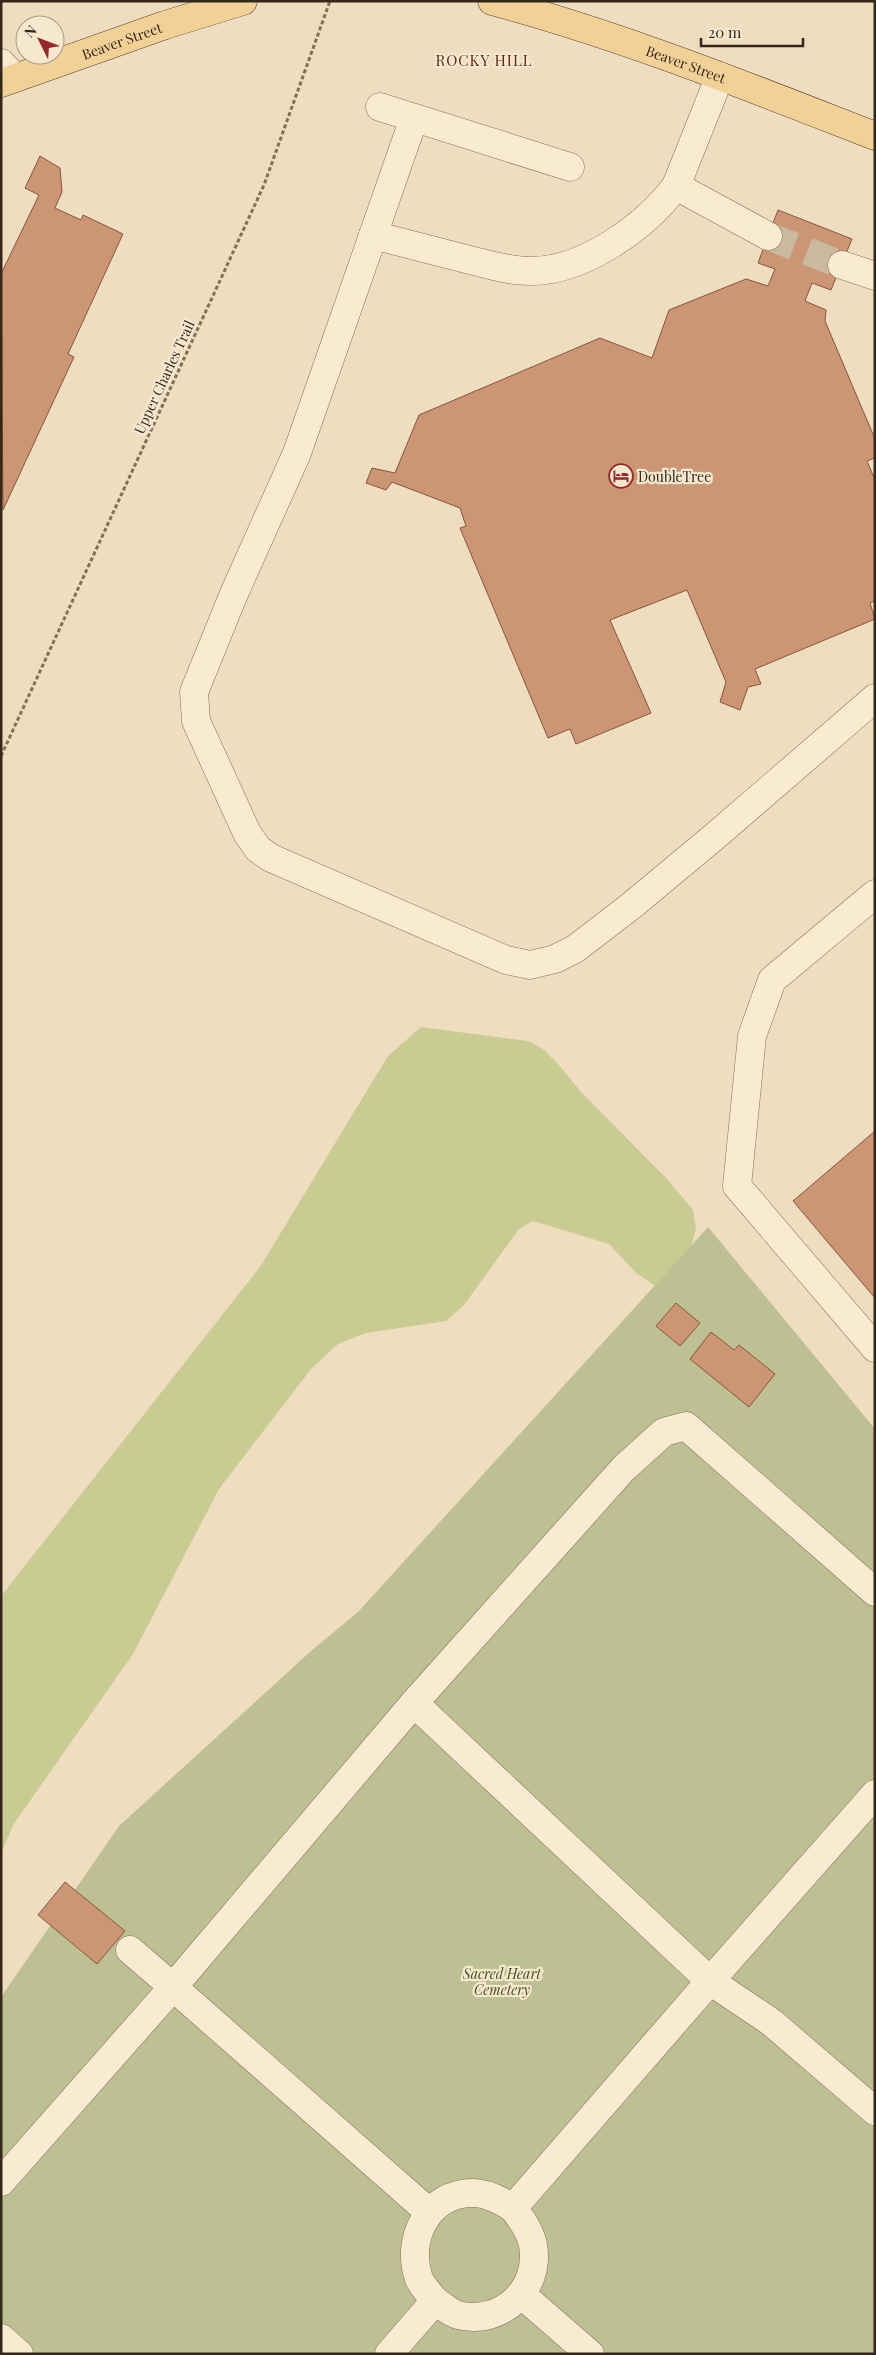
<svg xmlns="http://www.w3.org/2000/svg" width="876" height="2355" font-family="'Playfair Display',serif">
  <rect width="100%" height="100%" fill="#eedebf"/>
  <!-- green -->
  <path fill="#c8cc93" d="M421 1027 528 1041 543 1049 559 1065 581 1092 667 1179 693 1210 696 1229 692 1243 676 1273 657 1287 636 1273 609 1244 533 1221 519 1229 464 1305 446 1321 366 1333 338 1344 311 1369 219 1489 133 1654 13 1825 1 1854V1596L260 1267 388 1056Z"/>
  <!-- cemetery -->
  <path fill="#bdc093" d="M708 1227 875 1429V2354H1V1997L119 1826 311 1651 358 1612Z"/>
  <!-- building -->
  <g fill="#cc9574" stroke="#86563d">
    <path d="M40 156 60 168 62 192 55 208 81 220 83 215 123 234 68 354 74 357 3 510 1 274 39 195 25 188Z"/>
    <path d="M778 210 852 239 831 290 812 283 805 301 826 310 825 321 875 439V458L867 461 875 480V601L870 603 875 619 755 669 761 684 748 687 740 710 720 702 726 682 687 590 610 620 651 713 576 744 570 729 548 738 460 528 466 526 460 508 392 482 386 490 366 483 372 468 395 473 419 415 600 338 652 358 669 310 746 279 768 286 775 269 758 263Z"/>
    <path d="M875 1131V1298L793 1201Z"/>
    <path d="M676 1303 700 1323 680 1346 656 1326Z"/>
    <path d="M711 1332 734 1350 739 1345 775 1374 749 1407 690 1359Z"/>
    <path d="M65 1882 125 1931 97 1964 38 1915Z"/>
  </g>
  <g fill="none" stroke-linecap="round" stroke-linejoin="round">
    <!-- minor-tunnel -->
    <path stroke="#c9b99e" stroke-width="28" stroke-dasharray="28 14" stroke-linecap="butt" d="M768 236 842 265"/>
    <!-- minor casing -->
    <g stroke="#866e57" stroke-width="29">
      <g id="minor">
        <path d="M1 63 15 78"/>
        <path d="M720 76 676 186 768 236"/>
        <path d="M380 107 570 167"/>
        <path d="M414 118 297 453 233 596 194 692 196 721 247 833 258 849 271 858 506 960 530 965 555 959 575 949 631 906 714 837 875 698"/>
        <path d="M373 235C404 243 435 251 466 259 487 264 508 271 529 271 583 272 645 227 676 186"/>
        <path d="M842 265 875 276"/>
        <path d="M875 894 772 980 752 1036 737 1186 875 1348"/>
        <path d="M414 1703 710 1981 875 1794"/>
        <path d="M130 1950 173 1987 414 1703 624 1468 664 1432 686 1426 875 1592"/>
        <path d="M1 2182 173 1987 429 2212"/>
        <path d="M522 2295 590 2354"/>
        <path d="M435 2301C430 2294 422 2286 419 2279 405 2239 428 2193 473 2193 487 2193 502 2201 513 2208"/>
        <path d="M1 2338 19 2354"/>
        <path d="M389 2354 435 2301C442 2305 450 2313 458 2315 501 2326 541 2289 533 2245 530 2230 521 2219 513 2208L710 1981 771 2022 875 2111"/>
      </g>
    </g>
    <!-- major casing -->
    <g stroke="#543d2c" stroke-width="29">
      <g id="major">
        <path id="s1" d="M492 1C623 36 749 87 875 136"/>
        <path id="s2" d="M1 83 165 25 243 1"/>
      </g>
    </g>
    <!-- path -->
    <path stroke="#866e57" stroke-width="3" stroke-dasharray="4 2.5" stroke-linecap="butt" d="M1 756 264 185 330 1"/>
    <!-- minor -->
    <use href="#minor" stroke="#f9ebd2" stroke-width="28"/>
    <!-- major -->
    <use href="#major" stroke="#f2d196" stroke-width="28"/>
  </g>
  <!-- icons -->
  <defs>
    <g id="hotel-ring" transform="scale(1.25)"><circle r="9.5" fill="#f5e8cf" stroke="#95272d" stroke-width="1.5"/><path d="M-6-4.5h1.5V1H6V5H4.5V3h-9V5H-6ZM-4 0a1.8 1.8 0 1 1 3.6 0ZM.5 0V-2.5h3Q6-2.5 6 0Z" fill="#95272d"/></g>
  </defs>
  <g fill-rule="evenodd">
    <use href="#hotel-ring" x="621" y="476"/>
  </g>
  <g text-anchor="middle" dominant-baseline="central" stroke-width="4.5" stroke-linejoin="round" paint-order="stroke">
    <!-- street labels -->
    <g font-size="14" fill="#36271c" stroke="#f5e8cf">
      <text stroke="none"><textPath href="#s2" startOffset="128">Beaver Street</textPath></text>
      <text stroke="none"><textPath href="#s1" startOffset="204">Beaver Street</textPath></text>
      <text transform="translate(164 377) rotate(-65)">Upper Charles Trail</text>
    </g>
    <!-- poi labels -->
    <g font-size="14" fill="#36271c" stroke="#f5e8cf" text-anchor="start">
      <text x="638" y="476">DoubleTree</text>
    </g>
    <!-- park labels -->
    <g font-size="14" font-style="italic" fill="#495222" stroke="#f5e8cf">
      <text x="502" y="1973">Sacred Heart<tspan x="502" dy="16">Cemetery</tspan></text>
    </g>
    <!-- neighbourhood labels -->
    <g font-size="15" letter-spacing="1" fill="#62271b" stroke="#f5e8cf">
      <text x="484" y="60">ROCKY HILL</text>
    </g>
  </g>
  <!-- border -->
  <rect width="876" height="2355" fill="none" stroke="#36271c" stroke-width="5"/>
  <!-- north arrow -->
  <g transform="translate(40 40) rotate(312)"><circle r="24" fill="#f5e8cf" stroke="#a99b87"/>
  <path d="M0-4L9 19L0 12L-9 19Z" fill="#95272d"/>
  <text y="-8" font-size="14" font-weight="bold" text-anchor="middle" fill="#36271c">N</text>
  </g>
  <!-- scale -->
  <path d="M701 38v8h102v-8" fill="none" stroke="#36271c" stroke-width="2.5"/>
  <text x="708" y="38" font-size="15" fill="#36271c" stroke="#f5e8cf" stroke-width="4" paint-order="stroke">20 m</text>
</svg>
